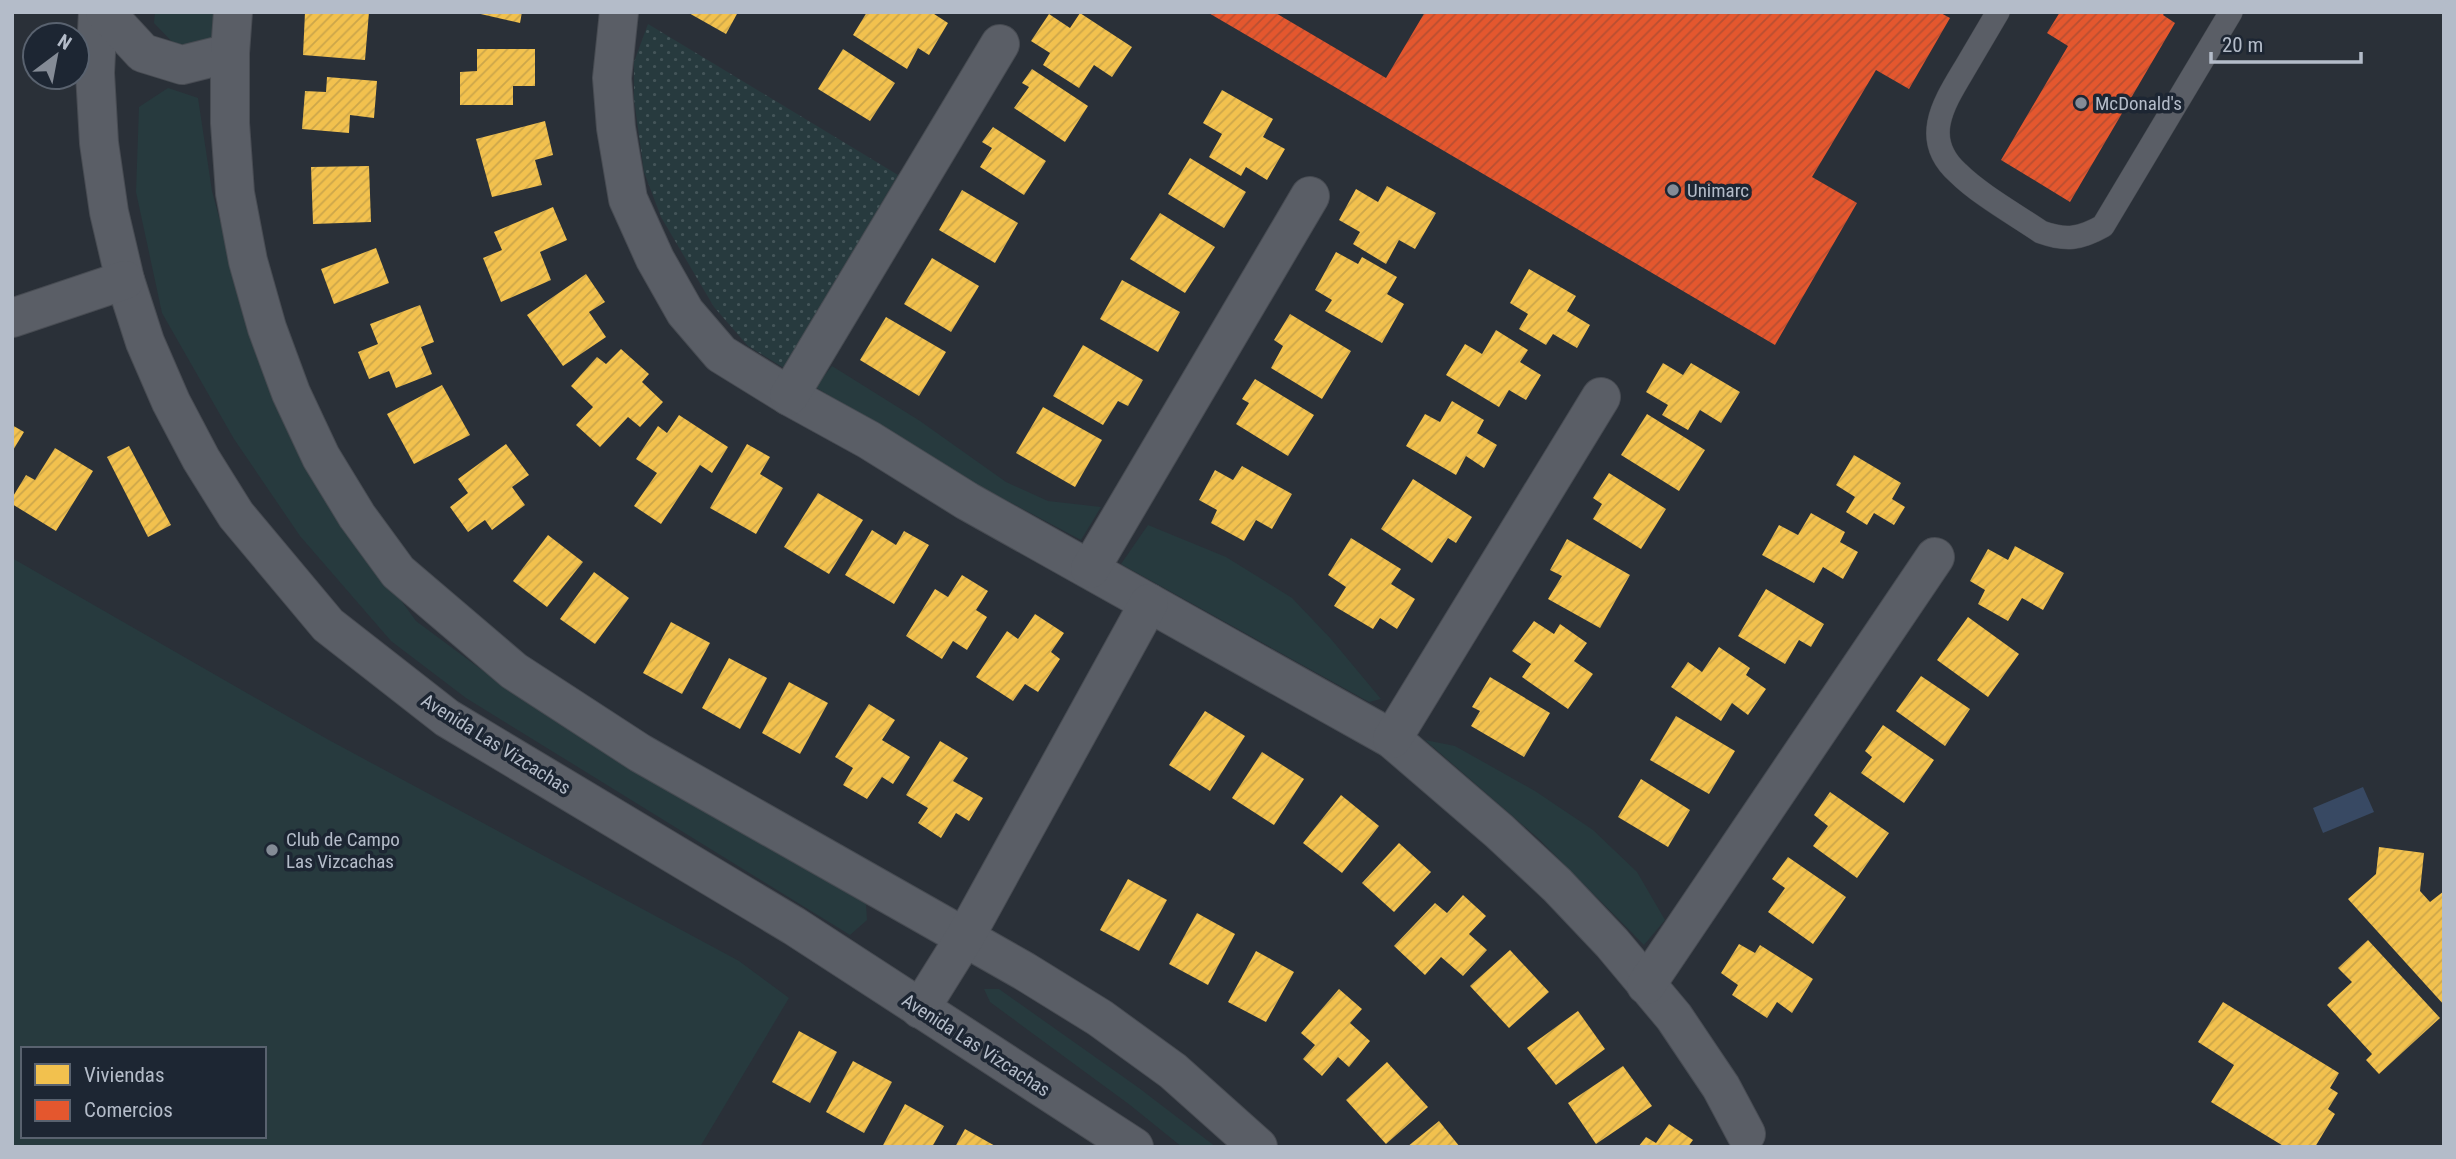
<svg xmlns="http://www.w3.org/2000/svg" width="2456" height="1159" font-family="'Roboto Condensed',sans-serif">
  <defs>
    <pattern id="park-dots" width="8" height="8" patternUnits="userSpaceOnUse" patternTransform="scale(1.75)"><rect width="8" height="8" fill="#273a3e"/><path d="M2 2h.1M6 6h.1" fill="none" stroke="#445559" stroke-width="1.8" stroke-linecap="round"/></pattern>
    <pattern id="homes-hatch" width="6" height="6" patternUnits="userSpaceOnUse" patternTransform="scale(1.75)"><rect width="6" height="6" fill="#f2c14e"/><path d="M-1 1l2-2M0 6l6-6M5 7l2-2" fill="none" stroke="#cca64a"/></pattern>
    <pattern id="shops-hatch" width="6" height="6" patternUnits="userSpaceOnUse" patternTransform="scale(1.75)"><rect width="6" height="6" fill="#e4572e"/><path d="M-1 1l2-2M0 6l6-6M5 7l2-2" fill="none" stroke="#b84f32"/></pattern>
  </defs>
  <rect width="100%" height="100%" fill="#2a3038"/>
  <!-- grass -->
  <g fill="#273a3e" fill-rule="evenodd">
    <path d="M155 12H222L208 48 180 50 154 23Z"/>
    <path d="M168 88 198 98 212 191 243 307 342 519 416 621 486 673 566 726 866 904 867 920 850 935 466 698 391 641 300 536 234 439 162 313 136 192 139 107Z"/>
    <path d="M832 366 920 421 1006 482 1048 501 1101 507 1081 540 961 476 815 387Z"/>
    <path d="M1148 525 1226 557 1292 598 1331 639 1381 699 1369 702 1121 564Z"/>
    <path d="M12 558 327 739 739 961 789 998 700 1147H12ZM23 1049H264V1136H23Z"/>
    <path d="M1425 740 1455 746 1535 791 1593 830 1637 872 1665 920 1644 945 1539 839Z"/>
    <path d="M984 989H999L1139 1088 1216 1147H1182L1130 1105 990 1002Z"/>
  </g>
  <!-- park -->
  <path fill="url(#park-dots)" d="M648 24 898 175 784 368 748 346 714 307 661 217 644 172 634 99V62Z"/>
  <!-- water -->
  <path fill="#384963" d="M2363 787 2374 812 2323 833 2313 808Z"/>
  <!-- homes -->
  <g fill="url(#homes-hatch)">
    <path d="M305 12H369L365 60 303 55Z"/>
    <path d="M472 12H522L520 23Z"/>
    <path d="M687 12H738L726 34Z"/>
    <path d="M867 12H931L948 23 929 55 918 48 907 69 853 35Z"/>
    <path d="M1080 13 1132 47 1112 77 1094 65 1079 88 1043 65 1050 53 1031 41 1049 14 1070 28Z"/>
    <path d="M477 49H535V86H513V105H460V72L477 71Z"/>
    <path d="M843 49 895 83 870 121 818 89Z"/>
    <path d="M1032 69 1088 106 1065 142 1014 108 1029 87 1022 83Z"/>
    <path d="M327 77 377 81 374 118 350 115 349 133 302 129 305 91 326 92Z"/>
    <path d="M1222 90 1273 119 1263 137 1285 149 1267 180 1246 167 1241 176 1209 157 1222 134 1203 123Z"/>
    <path d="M545 121 553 155 535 160 542 185 492 197 476 139Z"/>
    <path d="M993 127 1046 161 1024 195 980 167 992 148 982 142Z"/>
    <path d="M1190 158 1246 192 1224 228 1168 194Z"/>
    <path d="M369 166 371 222 313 224 311 167Z"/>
    <path d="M1387 186 1436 213 1415 249 1399 240 1386 264 1353 244 1360 232 1339 220 1356 189 1378 202Z"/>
    <path d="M962 190 1018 223 995 263 939 230Z"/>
    <path d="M553 207 567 240 540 252 551 280 501 302 483 258 502 250 494 232Z"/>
    <path d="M1160 213 1215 247 1185 293 1130 259Z"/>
    <path d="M376 248 389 283 334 304 321 269Z"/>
    <path d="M1336 252 1358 264 1362 257 1397 277 1387 294 1404 304 1382 343 1325 311 1332 300 1315 290Z"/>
    <path d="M932 258 979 286 951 332 904 304Z"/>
    <path d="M1529 269 1576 296 1567 311 1590 325 1577 348 1553 334 1546 345 1519 329 1528 314 1510 303Z"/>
    <path d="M586 274 605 302 589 312 606 337 563 366 527 315Z"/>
    <path d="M1122 280 1180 312 1158 352 1100 319Z"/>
    <path d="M420 305 434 342 421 347 432 374 396 388 389 371 369 379 358 352 378 344 370 324Z"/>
    <path d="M1290 314 1351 351 1322 399 1271 368 1283 346 1274 340Z"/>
    <path d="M886 317 946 352 919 396 860 360Z"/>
    <path d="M1496 330 1528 350 1520 362 1541 375 1526 400 1509 390 1499 407 1446 375 1465 344 1482 354Z"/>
    <path d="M1083 345 1143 380 1128 406 1118 401 1103 425 1053 396Z"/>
    <path d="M621 349 649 374 642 382 663 402 640 427 628 417 600 447 576 425 593 407 571 386 597 357 606 364Z"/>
    <path d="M1663 363 1683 375 1691 363 1740 392 1721 423 1700 410 1688 430 1662 415 1668 405 1646 392Z"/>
    <path d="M1255 379 1314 415 1288 456 1236 424 1249 403 1242 399Z"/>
    <path d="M442 385 470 435 414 464 387 414Z"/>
    <path d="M1452 401 1484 420 1477 433 1497 445 1484 468 1466 456 1456 475 1406 446 1425 414 1440 422Z"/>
    <path d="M1043 407 1102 440 1075 487 1016 453Z"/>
    <path d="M1647 414 1705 450 1679 491 1621 455Z"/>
    <path d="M679 415 728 447 712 473 700 465 661 524 634 506 657 473 636 459 658 426 667 433Z"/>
    <path d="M12 425 24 432 12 452Z"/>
    <path d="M506 444 529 475 512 487 525 505 492 530 485 520 468 532 450 507 468 493 458 479Z"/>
    <path d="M747 444 770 457 760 474 783 488 756 534 710 508Z"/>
    <path d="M129 446 171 525 148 537 107 457Z"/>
    <path d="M55 448 93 471 56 531 12 504V498L26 475 35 480Z"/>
    <path d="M1854 455 1901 483 1892 499 1905 507 1894 525 1874 513 1867 525 1846 512 1855 497 1836 485Z"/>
    <path d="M1242 466 1292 494 1272 529 1256 520 1244 541 1211 523 1217 510 1199 500 1215 470 1233 480Z"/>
    <path d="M1609 473 1666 509 1641 549 1593 519 1602 504 1593 498Z"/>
    <path d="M1413 479 1472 517 1456 543 1448 538 1432 563 1381 529Z"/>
    <path d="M818 493 863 520 829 574 784 547Z"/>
    <path d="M1811 513 1845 532 1840 542 1858 552 1843 579 1823 567 1814 583 1762 555 1779 525 1798 535Z"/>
    <path d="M872 530 896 545 904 531 929 545 894 604 845 575Z"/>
    <path d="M548 535 583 562 547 607 513 581Z"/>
    <path d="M1351 538 1401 569 1391 584 1415 599 1397 629 1380 618 1373 629 1334 606 1346 587 1328 575Z"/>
    <path d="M1567 539 1630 575 1600 628 1548 599 1562 576 1550 570Z"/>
    <path d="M2015 546 2064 573 2043 610 2022 598 2008 621 1978 604 1985 590 1970 581 1988 549 2008 560Z"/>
    <path d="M594 572 629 598 595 644 560 619Z"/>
    <path d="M962 575 988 591 976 610 987 617 967 650 953 641 942 659 906 636 935 589 948 597Z"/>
    <path d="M1766 589 1824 624 1811 647 1799 640 1785 664 1738 636Z"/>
    <path d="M1035 614 1064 633 1051 652 1060 659 1038 692 1025 684 1013 701 976 677 1007 631 1018 639Z"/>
    <path d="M1968 617 2019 654 1988 697 1937 660Z"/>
    <path d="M1534 621 1554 634 1560 624 1587 643 1574 661 1593 674 1568 709 1522 677 1531 664 1512 651Z"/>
    <path d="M671 622 710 643 682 694 643 673Z"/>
    <path d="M1719 647 1750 668 1746 675 1766 689 1748 715 1732 703 1721 721 1671 687 1688 662 1702 672Z"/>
    <path d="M729 658 767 678 740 729 702 708Z"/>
    <path d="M1921 676 1970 709 1945 746 1896 711Z"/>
    <path d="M1490 677 1550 713 1524 757 1471 726 1480 711 1472 707Z"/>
    <path d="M789 682 828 703 800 754 762 733Z"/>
    <path d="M869 704 895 720 882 740 910 757 893 784 882 777 867 799 843 785 853 768 835 757Z"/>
    <path d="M1205 711 1245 736 1210 791 1169 765Z"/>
    <path d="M1676 716 1735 751 1709 794 1650 760Z"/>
    <path d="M1883 725 1934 760 1904 803 1861 773 1872 757 1865 751Z"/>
    <path d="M940 741 968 758 953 781 983 798 969 821 956 813 941 838 918 823 928 808 906 795Z"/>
    <path d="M1262 752 1304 779 1274 825 1232 798Z"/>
    <path d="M1641 779 1690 810 1668 847 1618 817Z"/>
    <path d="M1830 792 1889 833 1857 878 1813 846 1828 826 1814 815Z"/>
    <path d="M1341 795 1379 826 1342 873 1303 843Z"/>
    <path d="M1399 843 1431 872 1394 912 1362 883Z"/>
    <path d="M2379 847 2424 853 2420 891 2430 902 2444 891V1005L2348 899 2376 874Z"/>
    <path d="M1788 857 1846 897 1813 944 1768 912 1785 888 1772 879Z"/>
    <path d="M1128 879 1167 900 1139 951 1100 930Z"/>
    <path d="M1463 895 1486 916 1469 934 1487 950 1463 976 1441 957 1425 975 1394 946 1435 903 1447 913Z"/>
    <path d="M1197 913 1235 934 1208 985 1169 964Z"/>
    <path d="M2368 940 2440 1018 2379 1074 2366 1060 2372 1054 2327 1005 2352 982 2338 968Z"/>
    <path d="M1739 944 1755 953 1760 945 1813 979 1792 1013 1777 1002 1767 1018 1732 995 1738 985 1721 973Z"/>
    <path d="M1510 950 1549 992 1509 1028 1470 986Z"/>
    <path d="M1256 951 1294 972 1266 1022 1228 1002Z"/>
    <path d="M1339 989 1362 1009 1350 1023 1370 1041 1349 1067 1338 1057 1322 1076 1303 1059 1315 1045 1301 1033Z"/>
    <path d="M2223 1002 2339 1073 2330 1088 2338 1093 2328 1109 2335 1114 2315 1147H2285L2211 1102 2234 1065 2198 1042Z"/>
    <path d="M1578 1011 1605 1049 1556 1085 1527 1048Z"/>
    <path d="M799 1031 837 1052 810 1103 772 1082Z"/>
    <path d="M853 1061 892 1082 864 1133 826 1112Z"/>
    <path d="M1387 1062 1428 1107 1386 1144 1346 1100Z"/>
    <path d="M1623 1066 1652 1106 1596 1144 1568 1103Z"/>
    <path d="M905 1104 944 1126 932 1147H882Z"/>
    <path d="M1439 1121 1460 1147H1407Z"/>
    <path d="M1669 1124 1693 1140 1688 1147H1638L1646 1137 1656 1143Z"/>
    <path d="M965 1129 997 1147H955Z"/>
  </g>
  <!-- shops -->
  <g fill="url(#shops-hatch)">
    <path d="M1207 12H1274L1386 78 1425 12H1939L1950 18 1909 89 1876 70 1812 177 1857 203 1775 345Z"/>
    <path d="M2060 12H2165L2163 15 2175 23 2070 202 2001 160 2068 46 2047 33Z"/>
  </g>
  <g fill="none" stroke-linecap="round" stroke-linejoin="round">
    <!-- service casing -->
    <g stroke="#484c53" stroke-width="24">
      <path id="service" d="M1998 12C1987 31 1976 49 1965 68 1944 103 1920 139 1958 173 1979 194 2016 215 2041 232 2066 241 2080 239 2103 226L2231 12"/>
    </g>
    <!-- minor casing -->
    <g stroke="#484c53" stroke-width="40">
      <g id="minor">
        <path d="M98 12 95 73 99 143 109 212 125 280 145 342 171 402 201 459 236 515 328 625 447 718 794 926 1134 1147"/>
        <path d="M105 12 143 53 182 65 230 53"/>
        <path d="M233 12 230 53V123L235 193 248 261 267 328 291 393 321 457 357 516 398 572 514 671 640 753 1024 971 1100 1018 1173 1071 1258 1147"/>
        <path d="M619 12 612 78 616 128 628 199 655 259 685 312 721 354 789 396 869 440 967 501 1392 739 1499 831 1557 885 1612 943 1674 1017 1721 1087 1746 1134"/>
        <path d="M12 318 125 280"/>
        <path d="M789 396 1000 44"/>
        <path d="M1090 569 1310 196"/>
        <path d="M1392 739 1601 397"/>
        <path d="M1646 985 1935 557"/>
        <path d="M920 1009 965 937 1149 603"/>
      </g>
    </g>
    <!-- service -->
    <use href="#service" stroke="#5a5e66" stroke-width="23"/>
    <!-- minor -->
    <use href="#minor" stroke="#5a5e66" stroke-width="38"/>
  </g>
  <!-- markers -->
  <g fill="#848b96" stroke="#1d2633" stroke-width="2.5">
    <circle cx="2081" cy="103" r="7"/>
    <circle cx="1673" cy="190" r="7"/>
    <circle cx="272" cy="850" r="7"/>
  </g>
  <g text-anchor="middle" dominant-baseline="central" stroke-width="7" stroke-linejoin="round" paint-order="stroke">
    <!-- poi labels -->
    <g font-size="19" fill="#b4bcc9" stroke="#1d2633" text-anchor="start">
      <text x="2095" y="103">McDonald's</text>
      <text x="1687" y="190">Unimarc</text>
      <text x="286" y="839">Club de Campo<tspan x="286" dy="22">Las Vizcachas</tspan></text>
    </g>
    <!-- street labels -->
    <g font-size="19" fill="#b4bcc9" stroke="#1d2633">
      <text transform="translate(496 744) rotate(32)">Avenida Las Vizcachas</text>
      <text transform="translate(976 1045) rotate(33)">Avenida Las Vizcachas</text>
    </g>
  </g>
  <!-- border -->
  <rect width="2456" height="1159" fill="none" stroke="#b4bcc9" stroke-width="28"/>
  <!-- legend -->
  <rect x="21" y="1047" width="245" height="91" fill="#1d2633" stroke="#59626f" stroke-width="2"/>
  <rect x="35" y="1064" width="35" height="21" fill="#f2c14e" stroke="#59626f" stroke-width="2"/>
  <text x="84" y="1082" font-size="21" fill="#b4bcc9">Viviendas</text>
  <rect x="35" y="1100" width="35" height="21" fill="#e4572e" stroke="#59626f" stroke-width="2"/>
  <text x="84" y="1117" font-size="21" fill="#b4bcc9">Comercios</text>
  <!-- north arrow -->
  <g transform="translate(56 56) rotate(32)"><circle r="33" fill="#1d2633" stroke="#59626f" stroke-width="2"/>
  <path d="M0-5L12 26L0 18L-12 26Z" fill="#848b96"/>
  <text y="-10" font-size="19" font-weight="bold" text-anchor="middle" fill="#b4bcc9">N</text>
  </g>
  <!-- scale -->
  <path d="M2211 52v10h150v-10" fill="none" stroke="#b4bcc9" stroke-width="3.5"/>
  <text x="2222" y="52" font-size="21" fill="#b4bcc9" stroke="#1d2633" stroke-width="5" paint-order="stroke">20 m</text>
</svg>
